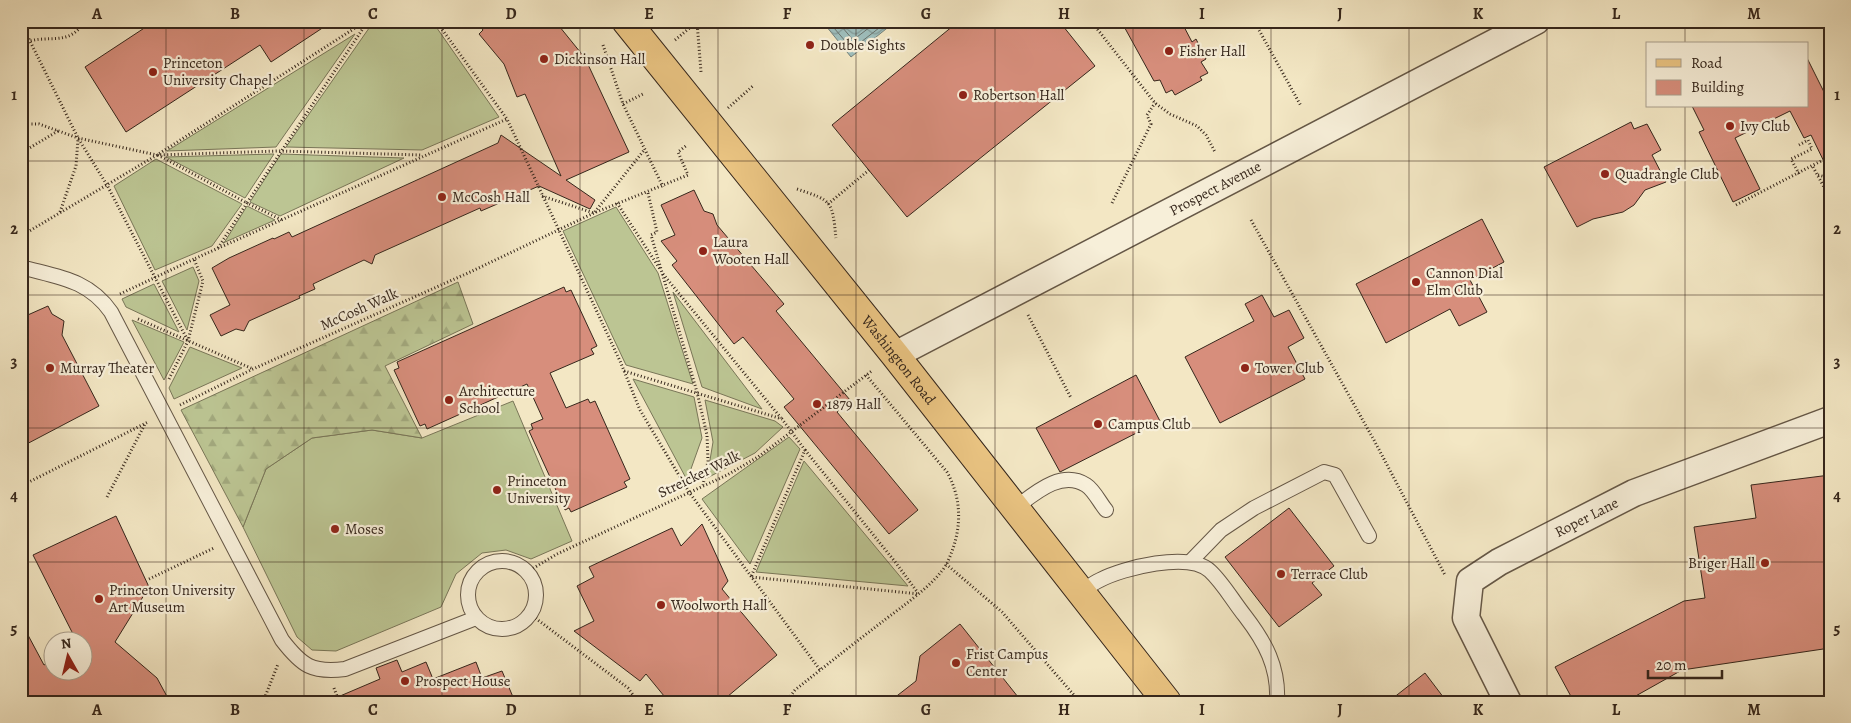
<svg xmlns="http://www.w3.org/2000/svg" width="1851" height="723" font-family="Alegreya,serif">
  <defs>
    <pattern id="forest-firs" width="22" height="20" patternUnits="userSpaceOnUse" patternTransform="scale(1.25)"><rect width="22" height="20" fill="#bcc593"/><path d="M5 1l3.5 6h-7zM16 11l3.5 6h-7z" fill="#a2a97e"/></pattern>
    <pattern id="water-waves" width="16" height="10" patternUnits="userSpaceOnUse" patternTransform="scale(1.25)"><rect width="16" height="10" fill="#9ebebc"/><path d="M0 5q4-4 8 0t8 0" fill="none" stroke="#829a98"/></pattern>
  </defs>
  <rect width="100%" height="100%" fill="#f3e7c4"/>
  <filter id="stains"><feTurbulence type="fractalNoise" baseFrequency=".004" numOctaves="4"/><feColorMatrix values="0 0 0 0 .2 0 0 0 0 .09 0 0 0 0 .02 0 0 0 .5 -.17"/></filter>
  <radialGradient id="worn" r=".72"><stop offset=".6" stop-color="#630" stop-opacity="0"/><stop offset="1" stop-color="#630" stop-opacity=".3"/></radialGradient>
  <!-- grass -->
  <g fill="#bcc593" stroke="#797658">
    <path d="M374 21H432L499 117 422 150 286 147Z"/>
    <path d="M355 34 276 147 167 151Z"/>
    <path d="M274 154 245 198 166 157Z"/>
    <path d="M281 154 404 158 280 216 250 202Z"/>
    <path d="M156 159 242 204 212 246 155 270 114 186Z"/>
    <path d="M247 206 275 220 223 243H224Z"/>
    <path d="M616 207 658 273 693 384 626 365 563 231Z"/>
    <path d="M193 267 199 281 187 330 162 281Z"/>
    <path d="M154 284 179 332 126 307 122 299Z"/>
    <path d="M673 292 762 409 702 387Z"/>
    <path d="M132 320 184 342 164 380Z"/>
    <path d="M190 347 242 368 174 399 169 388Z"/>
    <path d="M633 379 694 397 702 438 687 480Z"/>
    <path d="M705 400 775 421 783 427 755 453 707 478 713 442Z"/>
    <path d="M513 401 572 541 531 559 506 550 482 553 456 574 441 607 336 651 312 650 297 637 243 527 266 469 312 438 372 430 422 438Z"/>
    <path d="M789 437 800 449 750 564 702 499Z"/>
    <path d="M804 461 908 586 756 572Z"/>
  </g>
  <!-- forest -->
  <path fill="url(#forest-firs)" stroke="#797658" d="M458 282 473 324 385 366 422 438 372 430 312 438 266 469 243 527 181 410Z"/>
  <!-- water -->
  <path fill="url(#water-waves)" stroke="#74827c" d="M822 21H896L851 57Z"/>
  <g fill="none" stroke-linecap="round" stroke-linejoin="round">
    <!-- shore -->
    <g stroke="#6a726c" stroke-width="1">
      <path d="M828 21 852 49 888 21"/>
      <path d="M837 21 853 40 878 21"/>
    </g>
  </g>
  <!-- building -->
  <g fill="#d78e7c" stroke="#36271c">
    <path d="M155 21H333L271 62 260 45 126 132 85 67Z"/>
    <path d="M476 21H555L585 58 629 152 566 180 595 200 590 209 539 186 481 211 480 208 375 255 372 264 364 260 313 284 315 289 299 296 300 298 249 321 244 331 236 329 221 336 210 315 230 305 212 268 229 258 273 238 274 239 289 232 292 237 498 143 501 135 561 176 525 94 517 97 504 64 479 34 483 30Z"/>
    <path d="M959 21H1059L1095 66 907 217 832 125Z"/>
    <path d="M1121 21H1181L1192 42 1196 39 1206 59 1201 62 1208 73 1200 77 1202 80 1175 95 1172 90 1166 93 1160 80 1154 81Z"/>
    <path d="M1807 58 1830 104V174L1811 135 1804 138 1790 111 1735 138 1760 189 1733 202 1699 132 1704 130 1692 106H1807Z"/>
    <path d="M1631 122 1634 129 1647 124 1661 150 1652 155 1666 182 1645 190 1634 205 1623 212 1593 219 1577 227 1544 167Z"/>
    <path d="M694 190 704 211 713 214 717 225 784 304 776 311 850 400 837 412 918 510 889 534 784 407 794 399 743 337 734 344 672 265 677 261 661 241 675 235 661 205Z"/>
    <path d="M1482 219 1504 262 1470 280 1487 312 1459 326 1450 309 1386 343 1356 284Z"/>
    <path d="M564 287 566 292 571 290 597 346 591 349 594 354 550 373 566 408 588 399 590 403 595 401 630 479 624 482 627 487 571 512 569 508 565 510 529 431 533 429 531 424 543 419 527 384 427 429 425 424 420 426 394 370 399 368 397 362Z"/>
    <path d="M1262 295 1274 317 1289 310 1304 338 1288 347 1305 379 1220 423 1185 357 1254 321 1245 304Z"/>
    <path d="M48 306 52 314 64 321 62 335 99 406 21 447 23 328 21 318Z"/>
    <path d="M1136 375 1160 421 1060 472 1036 428Z"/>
    <path d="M1830 475V648L1682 670 1625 702H1574L1555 667 1684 601 1705 598 1694 527 1756 518 1751 485Z"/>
    <path d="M1289 508 1334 566 1312 583 1322 595 1279 627 1225 557Z"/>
    <path d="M116 516 149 587 115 642 157 678 170 702H21V622L44 665 52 661V670H82V640H76L33 555Z"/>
    <path d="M702 524 728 581 722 589 777 655 721 702H669L646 674 640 681 574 631 594 621 577 586 594 577 589 567 672 528 681 546Z"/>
    <path d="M960 624 1022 702H889L916 681 920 656Z"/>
    <path d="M397 660 402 672 426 662 433 679 476 662 482 678 502 671 513 697 501 702H326L380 679 376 668Z"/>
    <path d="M1425 673 1447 702H1388Z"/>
  </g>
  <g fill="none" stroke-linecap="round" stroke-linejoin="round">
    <!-- lane casing -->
    <g stroke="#655746" stroke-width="16">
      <g id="lane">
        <path d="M21 267C57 277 88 279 111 312L282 640C302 666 312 673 345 669L476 618"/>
        <path d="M1015 508C1034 494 1061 469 1086 485 1094 490 1100 503 1106 510"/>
        <circle cx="502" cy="595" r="34"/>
        <path d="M1190 562 1221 530 1254 508 1324 472 1335 475 1369 536"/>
        <path d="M1081 592C1087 588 1093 583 1100 580 1123 568 1189 551 1210 571 1223 583 1233 601 1245 616 1265 642 1279 667 1277 702"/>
      </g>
    </g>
    <!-- street casing -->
    <g stroke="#655746" stroke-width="29">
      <g id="street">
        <path id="s1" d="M895 355 1536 21"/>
        <path id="s2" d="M1508 702 1466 618 1470 581 1499 562 1634 493 1830 420"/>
      </g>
    </g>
    <!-- primary casing -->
    <g stroke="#36271c" stroke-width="30">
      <g id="primary">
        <path id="s3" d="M626 21 895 355 1167 702"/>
      </g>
    </g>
    <!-- path -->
    <g stroke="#36271c" stroke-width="3" stroke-dasharray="1 2.5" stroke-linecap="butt">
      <path d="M436 21 507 119 620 361 640 410 689 492 820 670"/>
      <path d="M1091 21 1155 103 1170 114 1197 126 1206 135 1215 152"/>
      <path d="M1254 21 1301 106"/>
      <path d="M697 22 701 72"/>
      <path d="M21 23 78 138 107 185 188 341"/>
      <path d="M675 40 697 22"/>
      <path d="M21 45C44 31 67 50 85 21"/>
      <path d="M603 45 623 104 663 187"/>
      <path d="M623 104 643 94"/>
      <path d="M728 108 754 85"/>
      <path d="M21 124H39L78 138 157 155 279 151 421 155"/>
      <path d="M21 153 58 131"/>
      <path d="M158 155 247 203 368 21"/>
      <path d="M1813 167 1830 198"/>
      <path d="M1799 174 1791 159 1812 149 1808 140 1799 145"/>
      <path d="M1818 175 1830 178"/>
      <path d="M797 189C833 201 832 201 836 238"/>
      <path d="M648 193 657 232 651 235 697 392 707 435 708 461 703 485"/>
      <path d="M542 196 594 213 645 149"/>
      <path d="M617 203 660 269"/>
      <path d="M1112 203 1151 124 1147 115 1155 103"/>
      <path d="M828 204 869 170"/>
      <path d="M1736 205 1823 160"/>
      <path d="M60 212 76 166 78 139"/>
      <path d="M1251 220 1375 442 1445 575"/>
      <path d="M21 236 157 155 366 21"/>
      <path d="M218 248 247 203 282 220"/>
      <path d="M663 274 781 418"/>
      <path d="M120 294 194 259"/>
      <path d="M1028 315 1071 398"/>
      <path d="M138 319 253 369"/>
      <path d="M624 371 782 419 805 450 751 577 919 594"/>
      <path d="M169 379 188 341 203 281 194 259 507 119"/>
      <path d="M180 405 253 369 468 273 594 213 688 175 678 152 687 145"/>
      <path d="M805 450 896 563 918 593"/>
      <path d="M21 486 148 422"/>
      <path d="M107 497 145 424"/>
      <path d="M946 564 1002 612 1080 702"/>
      <path d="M527 572 557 554 727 475 758 457 873 370"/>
      <path d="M149 579 214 548"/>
      <path d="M530 614 628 688 638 702"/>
      <path d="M334 688 339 702"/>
      <path d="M263 702 278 664"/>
      <path d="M786 702 795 690C824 667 853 644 882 622 901 607 936 584 947 563 962 532 963 501 947 472L866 375"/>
    </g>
    <!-- lane -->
    <use href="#lane" stroke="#f7efd9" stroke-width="14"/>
    <!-- street -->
    <use href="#street" stroke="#f7efd9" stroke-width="26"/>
    <!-- primary -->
    <use href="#primary" stroke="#eac482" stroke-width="28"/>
  </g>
  <!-- grid -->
  <path fill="none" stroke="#36271c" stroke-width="1" stroke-opacity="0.55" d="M166 21V702M304 21V702M442 21V702M580 21V702M718 21V702M856 21V702M995 21V702M1133 21V702M1271 21V702M1409 21V702M1547 21V702M1685 21V44M1685 106V702M21 161H1830M21 295H1830M21 428H1830M21 562H1830"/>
  <!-- markers -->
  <g fill="#8f2418" stroke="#f7efd9" stroke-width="2">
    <circle cx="810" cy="45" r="5"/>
    <circle cx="1169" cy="51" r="5"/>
    <circle cx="544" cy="59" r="5"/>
    <circle cx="153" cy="72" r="5"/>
    <circle cx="963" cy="95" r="5"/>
    <circle cx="1730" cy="126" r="5"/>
    <circle cx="1605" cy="174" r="5"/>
    <circle cx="442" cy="197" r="5"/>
    <circle cx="703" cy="251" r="5"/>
    <circle cx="1416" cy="282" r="5"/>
    <circle cx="50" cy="368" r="5"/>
    <circle cx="1245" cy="368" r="5"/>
    <circle cx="449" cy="400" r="5"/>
    <circle cx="817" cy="404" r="5"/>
    <circle cx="1098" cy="424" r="5"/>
    <circle cx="497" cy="490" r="5"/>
    <circle cx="335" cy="529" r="5"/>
    <circle cx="1765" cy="563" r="5"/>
    <circle cx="1281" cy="574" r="5"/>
    <circle cx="99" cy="599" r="5"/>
    <circle cx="661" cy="605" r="5"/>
    <circle cx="956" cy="663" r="5"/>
    <circle cx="405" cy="681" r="5"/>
  </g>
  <g text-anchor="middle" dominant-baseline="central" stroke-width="4.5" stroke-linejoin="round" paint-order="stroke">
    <!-- poi labels -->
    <g font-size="15" fill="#36271c" stroke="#f7efd9" text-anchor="start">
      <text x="820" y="45">Double Sights</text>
      <text x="1179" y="51">Fisher Hall</text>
      <text x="554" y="59">Dickinson Hall</text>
      <text x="163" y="63">Princeton<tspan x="163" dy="17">University Chapel</tspan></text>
      <text x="973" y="95">Robertson Hall</text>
      <text x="1740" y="126">Ivy Club</text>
      <text x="1615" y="174">Quadrangle Club</text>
      <text x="452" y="197">McCosh Hall</text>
      <text x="713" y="242">Laura<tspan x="713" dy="17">Wooten Hall</tspan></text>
      <text x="1426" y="273">Cannon Dial<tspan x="1426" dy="17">Elm Club</tspan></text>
      <text x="60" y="368">Murray Theater</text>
      <text x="1255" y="368">Tower Club</text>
      <text x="459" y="391">Architecture<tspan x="459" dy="17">School</tspan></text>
      <text x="827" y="404">1879 Hall</text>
      <text x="1108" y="424">Campus Club</text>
      <text x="507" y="481">Princeton<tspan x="507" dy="17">University</tspan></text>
      <text x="345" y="529">Moses</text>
      <text x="1755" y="563" text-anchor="end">Briger Hall</text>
      <text x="1291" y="574">Terrace Club</text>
      <text x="109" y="590">Princeton University<tspan x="109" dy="17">Art Museum</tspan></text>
      <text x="671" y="605">Woolworth Hall</text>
      <text x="966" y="654">Frist Campus<tspan x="966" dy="17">Center</tspan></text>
      <text x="415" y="681">Prospect House</text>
    </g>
    <!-- street labels -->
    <g font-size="15" fill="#36271c" stroke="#f7efd9">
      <text stroke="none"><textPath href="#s1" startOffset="361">Prospect Avenue</textPath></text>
      <text transform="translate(359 309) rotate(-24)">McCosh Walk</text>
      <text stroke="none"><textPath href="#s3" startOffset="435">Washington Road</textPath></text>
      <text transform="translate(699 474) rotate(-26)">Streicker Walk</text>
      <text stroke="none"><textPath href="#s2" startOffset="264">Roper Lane</textPath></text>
    </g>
  </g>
  <!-- margin -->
  <rect width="1851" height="723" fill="none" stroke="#f3e7c4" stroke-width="55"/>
  <!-- legend -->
  <rect x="1646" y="42" width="162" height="65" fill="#f7efd9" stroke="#aa9f8d"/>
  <rect x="1656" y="59" width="25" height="8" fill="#eac482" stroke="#aa9f8d"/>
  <text x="1691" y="68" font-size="15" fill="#36271c">Road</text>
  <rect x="1656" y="80" width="25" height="15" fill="#d78e7c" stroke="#aa9f8d"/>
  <text x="1691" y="92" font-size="15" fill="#36271c">Building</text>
  <!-- north arrow -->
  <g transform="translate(68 656) rotate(352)"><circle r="24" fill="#f7efd9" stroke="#aa9f8d"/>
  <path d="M0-4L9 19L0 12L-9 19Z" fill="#8f2418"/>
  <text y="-8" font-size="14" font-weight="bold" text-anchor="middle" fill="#36271c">N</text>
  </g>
  <!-- scale -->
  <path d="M1648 670v8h74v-8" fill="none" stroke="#36271c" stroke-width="2.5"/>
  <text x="1656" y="670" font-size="15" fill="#36271c" stroke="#f7efd9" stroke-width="4" paint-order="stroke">20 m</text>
  <rect x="28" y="28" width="1796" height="668" fill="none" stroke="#36271c" stroke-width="2"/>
  <g font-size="16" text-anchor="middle" font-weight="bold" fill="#36271c">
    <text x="97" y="19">A</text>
    <text x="235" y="19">B</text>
    <text x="373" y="19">C</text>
    <text x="511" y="19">D</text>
    <text x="649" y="19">E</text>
    <text x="787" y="19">F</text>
    <text x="926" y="19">G</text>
    <text x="1064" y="19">H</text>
    <text x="1202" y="19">I</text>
    <text x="1340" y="19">J</text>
    <text x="1478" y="19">K</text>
    <text x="1616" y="19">L</text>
    <text x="1754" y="19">M</text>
    <text x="14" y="100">1</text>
    <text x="1837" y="100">1</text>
    <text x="14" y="234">2</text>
    <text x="1837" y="234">2</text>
    <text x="14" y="367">3</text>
    <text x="1837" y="367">3</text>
    <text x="14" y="501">4</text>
    <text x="1837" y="501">4</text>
    <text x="14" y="634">5</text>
    <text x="1837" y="634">5</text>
    <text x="97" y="715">A</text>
    <text x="235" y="715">B</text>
    <text x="373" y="715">C</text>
    <text x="511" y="715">D</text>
    <text x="649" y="715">E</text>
    <text x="787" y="715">F</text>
    <text x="926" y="715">G</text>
    <text x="1064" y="715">H</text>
    <text x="1202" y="715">I</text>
    <text x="1340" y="715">J</text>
    <text x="1478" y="715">K</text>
    <text x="1616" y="715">L</text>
    <text x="1754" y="715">M</text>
  </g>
  <rect width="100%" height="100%" filter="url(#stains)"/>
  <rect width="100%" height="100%" fill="url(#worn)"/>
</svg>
